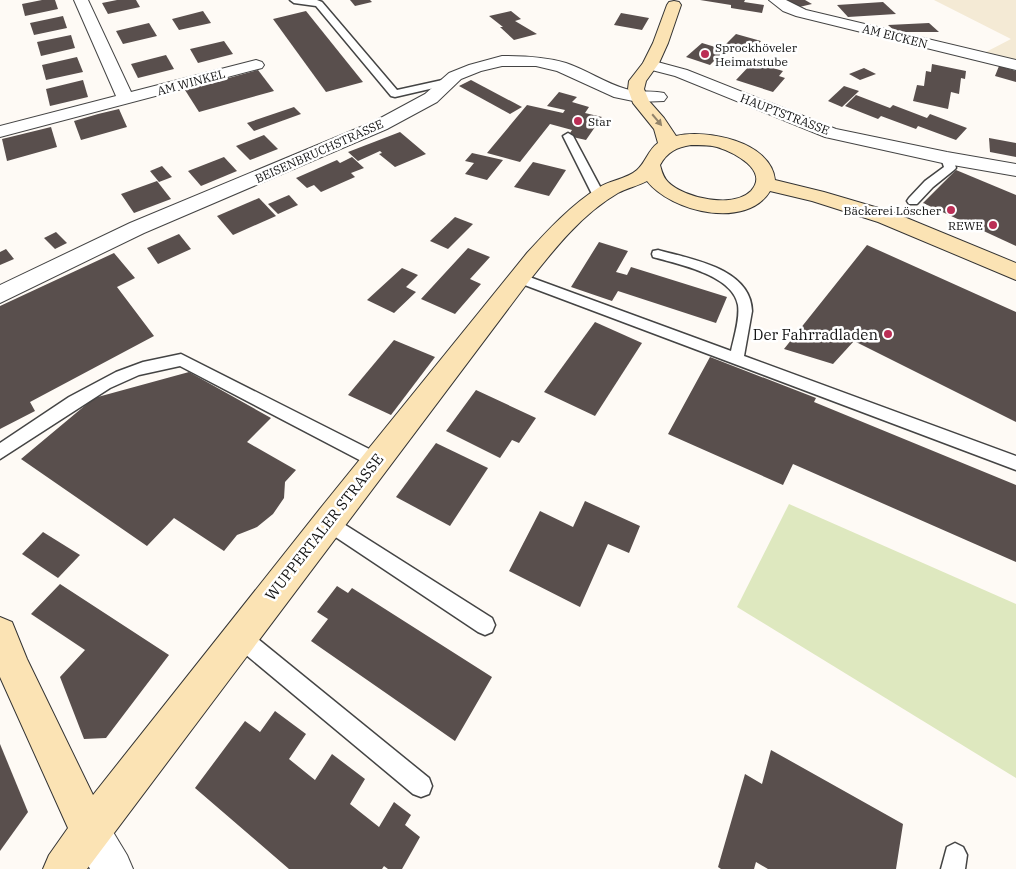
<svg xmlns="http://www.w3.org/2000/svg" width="1016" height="869" font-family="'IBM Plex Serif',serif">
  <rect width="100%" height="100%" fill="#fefaf5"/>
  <!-- farmland -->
  <path fill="#f4ead5" d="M934 0H1016V62L984 53 1011 39Z"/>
  <!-- green -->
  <path fill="#dee8bf" d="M789 504 1016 604V778L737 607Z"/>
  <!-- building -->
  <g fill="#594f4d">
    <path d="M42 0H55L58 9 25 16 22 4Z"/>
    <path d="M117 0H136L140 7 108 14 102 3Z"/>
    <path d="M350 0H370L372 2 355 6Z"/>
    <path d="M700 0H745L744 2 764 5 762 13 731 8V5Z"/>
    <path d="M782 0H805L812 4 795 8Z"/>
    <path d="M883 2 896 14 848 17 837 5Z"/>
    <path d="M203 11 211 23 179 30 172 19Z"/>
    <path d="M306 11 363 82 326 92 273 19Z"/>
    <path d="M511 11 521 19 515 21 537 34 514 40 500 27H503L489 16Z"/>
    <path d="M621 13 649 18 642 30 614 25Z"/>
    <path d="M63 16 67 28 34 35 30 23Z"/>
    <path d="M149 23 157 36 123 44 116 31Z"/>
    <path d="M929 23 939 32H896L888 25Z"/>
    <path d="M736 34 761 41 752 51 726 44Z"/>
    <path d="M71 35 75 48 41 56 37 42Z"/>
    <path d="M224 41 233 54 198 63 190 49Z"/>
    <path d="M702 43 725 50 710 65 686 57Z"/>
    <path d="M166 55 174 69 138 78 131 64Z"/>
    <path d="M77 57 83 72 46 80 42 65Z"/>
    <path d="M753 62 783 71 779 76 785 78 773 92 736 80Z"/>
    <path d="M932 64 966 71 965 79 961 78 959 94 951 92 948 109 913 101 917 85 924 86 926 71 931 72Z"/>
    <path d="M999 66 1016 71V82L995 76Z"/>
    <path d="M864 68 876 74 860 80 849 74Z"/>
    <path d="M258 70 274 91 199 112 185 90Z"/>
    <path d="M83 80 88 97 50 106 46 89Z"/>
    <path d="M471 80 522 107 510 114 459 86Z"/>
    <path d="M844 86 859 91 842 107 828 101Z"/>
    <path d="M559 92 577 97 572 102 589 107 585 113 602 117 586 140 568 136 572 130 550 124 520 162 487 153 527 105 563 113 565 110 547 106Z"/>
    <path d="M856 95 890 108 893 105 927 118 930 114 967 128 956 140 918 126 916 129 881 116 878 119 845 106Z"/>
    <path d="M294 107 301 114 254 131 247 123Z"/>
    <path d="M119 109 127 127 81 140 74 121 98 114 100 119 98 114Z"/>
    <path d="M51 127 57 147 7 161 2 139Z"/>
    <path d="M400 132 426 154 395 167 379 154 382 153 380 151 358 161 348 152Z"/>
    <path d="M264 135 278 149 250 160 236 146Z"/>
    <path d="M989 138 1016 143V157L990 152Z"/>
    <path d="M472 153 503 160 487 180 465 174 474 163 465 161Z"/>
    <path d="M224 157 237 171 201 186 188 171Z"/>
    <path d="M352 157 364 168 351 173 355 177 321 192 314 185 307 188 296 178 337 160 340 163Z"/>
    <path d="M533 162 566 170 549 196 514 187Z"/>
    <path d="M162 166 172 177 159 182 150 171Z"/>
    <path d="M956 170 1016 195V246L923 203Z"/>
    <path d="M157 181 171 199 134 213 121 194Z"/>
    <path d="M289 195 298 205 278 214 268 204Z"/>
    <path d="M259 198 276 216 233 235 217 216Z"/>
    <path d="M455 217 473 224 448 249 430 241Z"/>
    <path d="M56 232 67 243 55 249 44 238Z"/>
    <path d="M179 234 191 249 158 264 147 248Z"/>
    <path d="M599 242 628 251 616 272 627 275 631 267 727 297 716 323 618 291 612 301 571 287Z"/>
    <path d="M867 245 1016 312V422L854 341 833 364 784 349Z"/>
    <path d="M468 248 490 257 470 279 481 284 455 314 421 299Z"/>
    <path d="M6 249 14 259 0 265V252Z"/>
    <path d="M114 253 135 278 117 287 154 336 30 402 35 411 0 429V306Z"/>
    <path d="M402 268 418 275 406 287 416 292 394 313 367 300Z"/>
    <path d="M595 322 642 343 595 416 544 392Z"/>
    <path d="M394 340 435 357 391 415 348 395Z"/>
    <path d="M710 357 816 398 814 402 1016 485V562L793 464 783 485 668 434Z"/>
    <path d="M189 372 271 418 247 442 296 470 285 482 284 498 273 514 257 527 237 535 224 551 174 518 147 546 21 459 94 398Z"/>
    <path d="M476 390 536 418 519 443 512 440 500 458 446 431Z"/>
    <path d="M436 443 488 468 450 526 396 497Z"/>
    <path d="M585 501 640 526 629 553 608 544 580 607 509 571 540 511 573 527Z"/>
    <path d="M43 532 80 555 58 578 22 554Z"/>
    <path d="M60 584 169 655 106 738 84 739 60 677 85 650 31 614Z"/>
    <path d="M337 586 348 593 352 588 492 677 455 741 311 641 328 619 317 612Z"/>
    <path d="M275 711 306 734 289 759 315 780 332 754 365 779 350 804 379 827 394 802 411 815 405 825 420 837 402 869H388L384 866 382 869H289L195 788 245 721 260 732Z"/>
    <path d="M0 744 28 812 0 851Z"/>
    <path d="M771 750 903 824 896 869H768L756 862 754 869H721L718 867 745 774 762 784Z"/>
  </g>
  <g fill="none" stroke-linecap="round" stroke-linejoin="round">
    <!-- lane casing -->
    <g stroke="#444" stroke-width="3">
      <g id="lane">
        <path d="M290 0H317L322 2 397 90 447 79 452 82 447 85 395 97 391 96 316 6 294 3Z"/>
        <path d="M568 133 573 136 605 196 603 199 599 200 593 196 563 136Z"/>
        <path d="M947 155 953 158 956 168 954 170 933 187 917 204H909L907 201 909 198 925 181 944 167 941 158Z"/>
        <path d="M658 250C690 259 751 268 752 311L744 356 1016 456V470L514 281 512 278 514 275H524L731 351C734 337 740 319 738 305 733 275 678 264 653 257L652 254 653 251Z"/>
        <path d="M181 354 381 455 383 460 381 465 375 467 369 465 180 366 139 375 110 388 0 459V443L69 397 116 372 143 362Z"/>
        <path d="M328 514 492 618 495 625 492 632 485 635 478 632 322 528 319 522 322 516Z"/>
        <path d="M240 627 247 630 429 778 432 786 429 794 421 797 413 794 233 644 230 637 233 630Z"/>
        <path d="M955 843 963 847 967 855 965 869H941L947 847Z"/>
      </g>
    </g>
    <!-- street casing -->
    <g stroke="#444" stroke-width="2">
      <g id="street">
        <path d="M74 0H88L131 92 256 60 262 62 264 65 262 68 0 137V126L116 96Z"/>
        <path d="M769 0H786L806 10 1016 60V70L796 16 783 11Z"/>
        <path d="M502 56C524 56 545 57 566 63 587 70 605 83 626 89 639 93 652 90 664 93L667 97 664 101 638 102 614 97 557 71 536 66H502L481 71 461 79 437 102 387 129 144 233 0 303V285L130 223 375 121 425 94 449 73 469 65Z"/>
        <path d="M650 60 687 70 836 129 947 152 1016 164V176L947 164 825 137 675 76 644 68 642 65 644 62Z"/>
        <path d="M90 811 104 817 127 855 133 869H90L70 831 76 817Z"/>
      </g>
    </g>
    <!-- secondary casing -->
    <g stroke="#333" stroke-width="2">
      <path id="secondary" d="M674 1 679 2 681 5 668 43 659 63 646 81 644 89 649 101 664 118 676 136C706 129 771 141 775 180L824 192 892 212 1016 263V280L878 222 812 201 770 191C747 230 671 212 647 181 638 186 627 188 618 193 582 214 555 248 529 281L87 869H43L49 855 68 828 0 677V617L12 622 27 659 93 795 323 505 527 253C549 229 571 205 598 188 610 180 627 179 637 170 646 162 648 150 658 143L654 129 633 103 628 89 629 81 643 63 653 43 667 5 669 2ZM691 145C700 145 709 145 717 147 733 152 770 170 751 191 733 209 684 198 668 182 663 177 662 172 660 165 667 152 677 147 691 145Z"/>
    </g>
    <!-- lane -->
    <use href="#lane" fill="#fff" fill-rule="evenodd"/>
    <!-- street -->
    <use href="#street" fill="#fff" fill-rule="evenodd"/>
    <!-- secondary -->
    <use href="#secondary" fill="#fbe3b4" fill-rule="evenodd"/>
  </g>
  <!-- one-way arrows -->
  <defs><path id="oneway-solid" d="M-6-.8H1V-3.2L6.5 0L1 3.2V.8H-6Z" transform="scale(1.25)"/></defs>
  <use fill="#92846b" href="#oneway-solid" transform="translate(657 120) rotate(50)"/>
  <!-- markers -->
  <g fill="#bb2e55" stroke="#fff" stroke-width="2">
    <circle cx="705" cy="54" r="5"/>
    <circle cx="578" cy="121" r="5"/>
    <circle cx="951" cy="210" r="5"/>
    <circle cx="993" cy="225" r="5"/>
    <circle cx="888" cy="334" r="5"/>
  </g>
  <g text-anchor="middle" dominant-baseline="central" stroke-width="5" stroke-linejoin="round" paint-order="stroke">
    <!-- far-street labels -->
    <g font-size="12" fill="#111" stroke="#fff">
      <text transform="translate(895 36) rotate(14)">AM EICKEN</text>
      <text transform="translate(191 82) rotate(-15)">AM WINKEL</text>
      <text transform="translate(785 114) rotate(21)">HAUPTSTRASSE</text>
      <text transform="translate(319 151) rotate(-24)">BEISENBRUCHSTRASSE</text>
    </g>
    <!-- far-poi labels -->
    <g font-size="12" fill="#111" stroke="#fff" text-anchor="start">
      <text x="715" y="47">Sprockhöveler<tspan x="715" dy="14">Heimatstube</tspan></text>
      <text x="588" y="121">Star</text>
      <text x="941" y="210" text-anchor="end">Bäckerei Löscher</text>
      <text x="983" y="225" text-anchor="end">REWE</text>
    </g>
    <!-- poi labels -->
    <g font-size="15" fill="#111" stroke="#fff" text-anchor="end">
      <text x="878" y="334">Der Fahrradladen</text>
    </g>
    <!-- street labels -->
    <g font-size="15" fill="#111" stroke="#fff">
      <text transform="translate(324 527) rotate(-52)">WUPPERTALER STRASSE</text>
    </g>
  </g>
</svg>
